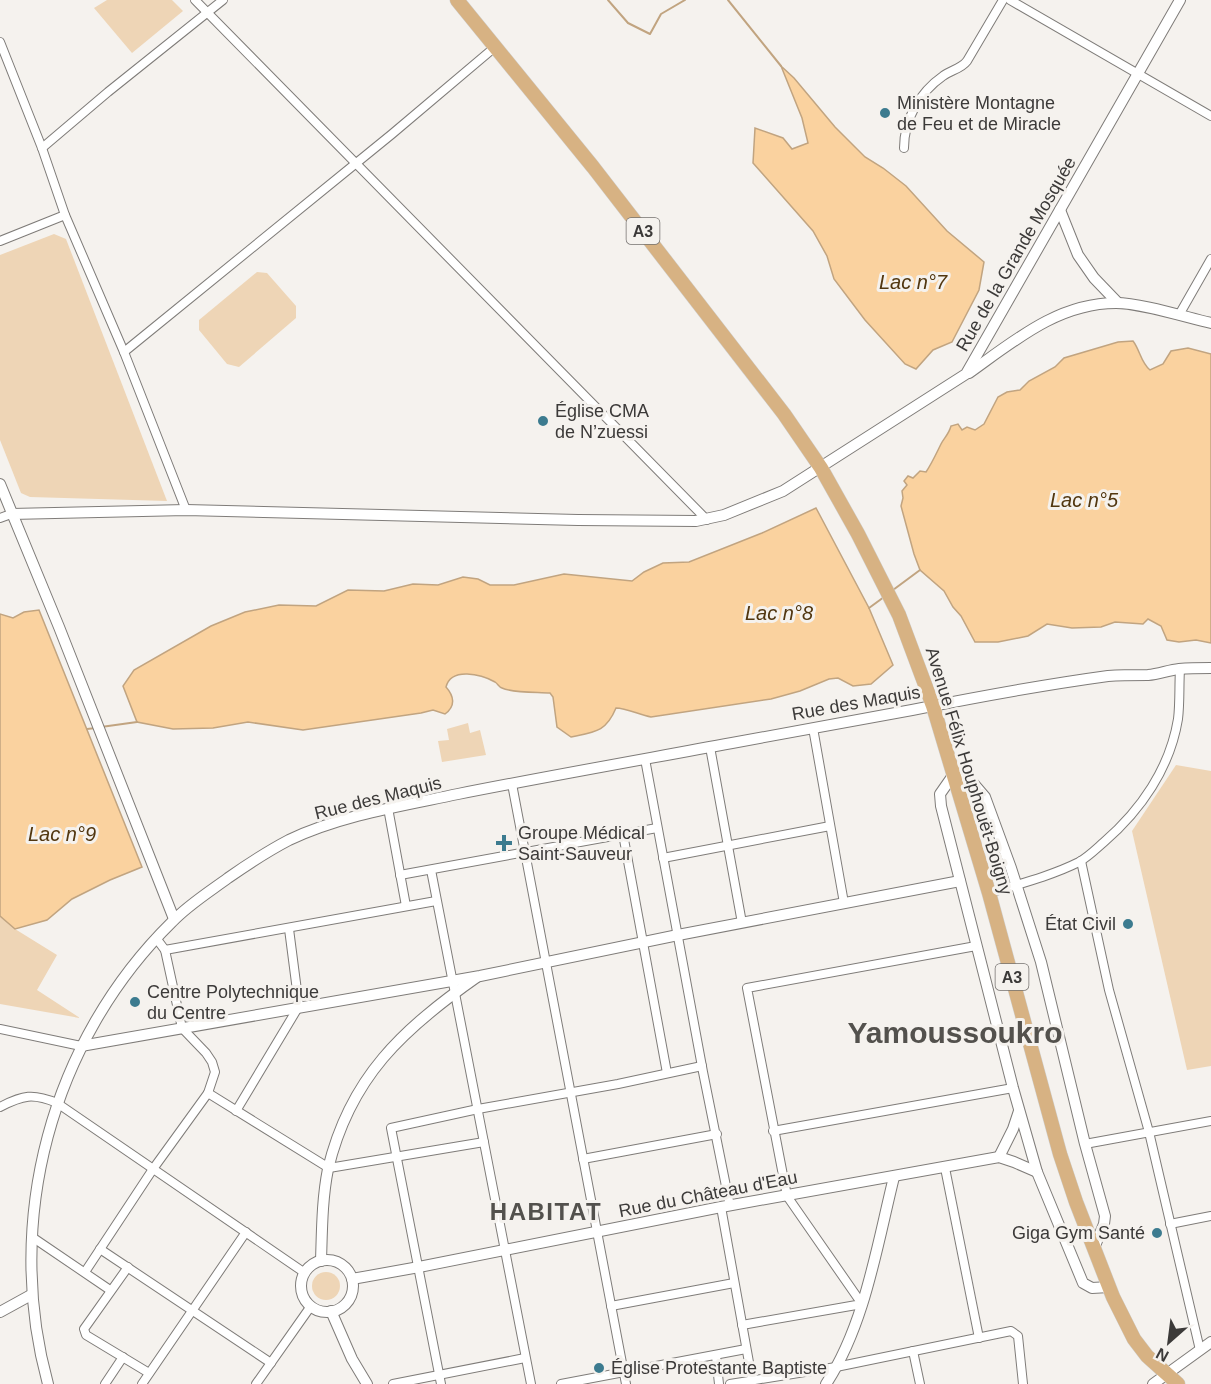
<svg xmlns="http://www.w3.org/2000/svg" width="1211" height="1384" font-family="Helvetica,sans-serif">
  <rect width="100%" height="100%" fill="#f5f2ee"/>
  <!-- green -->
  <g fill="#eed5b6">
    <path d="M107 0H172L183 11 132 53 94 8Z"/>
    <path d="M54 234 66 239 167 501 30 497 21 493 0 440V255Z"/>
    <path d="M257 272 267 273 296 306V318L239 367 227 364 199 330V320Z"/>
    <path d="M468 723 470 733 480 730 486 755 442 762 438 741 449 740 447 729Z"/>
    <path d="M1176 765 1211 771V1066L1187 1070 1132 831Z"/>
    <path d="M0 916 15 929 57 955 37 990 80 1018 0 1004Z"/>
    <circle cx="326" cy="1286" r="14"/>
  </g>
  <!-- water -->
  <g fill="#fad29f" stroke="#c1a480" stroke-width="1.5">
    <path d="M781 66 794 78 835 127 865 157 883 168 906 186 947 231 984 262 979 290 952 342 933 350 916 369 905 364 865 320 834 279 827 256 813 231 753 163 755 128 783 138 792 149 808 143 802 118Z"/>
    <path d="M1133 341C1140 350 1141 363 1150 370L1163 364 1171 351 1188 348 1211 354V643L1196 640 1179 642 1167 640 1161 626 1148 619 1143 624 1115 622 1101 627 1072 628 1047 624 1028 636 998 642H975L961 616 953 607 944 591 920 570 914 554 901 506 903 498 902 491 907 485 904 481 908 476 913 478 920 471 926 472C932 463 936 454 941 444 944 438 949 434 951 426L958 424 962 430 967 427 975 430 984 424 998 397 1007 392 1020 390 1029 381 1055 367 1064 358 1118 342Z"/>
    <path d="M816 508 869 608 893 665 871 684 853 686 838 678 829 679 800 691 771 699 651 717C640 715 626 708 616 708 606 732 595 732 571 737L557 727 553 697 550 693C538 692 512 693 502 688 499 687 498 684 495 682 481 674 451 667 446 687 454 696 456 706 445 714L433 710 421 713 303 730 248 722 213 728 173 729 137 722 123 686 134 670 211 626 245 612 279 605 316 606 348 590 384 591 413 584 438 585 463 577 478 579 490 585H514L564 574 632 581 644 572 663 563 689 562 762 533Z"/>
    <path d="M39 610 142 867 110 880 72 899 47 920 15 929 0 916V614L13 618 24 612Z"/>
  </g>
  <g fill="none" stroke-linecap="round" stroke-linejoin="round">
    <!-- stream -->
    <g stroke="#c1a480" stroke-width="2">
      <path d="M608 0 628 23 650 34 661 14 685 0"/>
      <path d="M728 0 781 66"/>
      <path d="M893 590 920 570"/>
      <path d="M869 608 884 597"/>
      <path d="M101 727 137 722"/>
      <path d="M87 729 96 728"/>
    </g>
    <!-- minor casing -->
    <g stroke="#7f7c79" stroke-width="10">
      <g id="minor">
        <path d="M195 0 707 520"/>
        <path d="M1010 0 1211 116"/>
        <path d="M0 42 42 148 65 215 124 352 186 510"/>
        <path d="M42 148 108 92 223 0"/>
        <path d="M904 148C904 119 920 92 943 76 951 70 961 69 967 61L1003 0"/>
        <path d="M0 241 65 215"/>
        <path d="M1179 315 1211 259"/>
        <path d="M124 352 392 134 495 47"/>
        <path d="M0 518 11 514"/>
        <path d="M813 728 844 903"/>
        <path d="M710 747 742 923"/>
        <path d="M645 759 703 1072 730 1206"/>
        <path d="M512 784 626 1384"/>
        <path d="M388 808 406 906"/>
        <path d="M623 834 667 1073"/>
        <path d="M663 858 830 826"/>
        <path d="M1081 861 1109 990 1149 1132 1200 1350"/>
        <path d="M431 870 531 1384"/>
        <path d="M400 875 657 828"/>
        <path d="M989 893C1019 884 1051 876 1079 862 1088 857 1096 849 1104 842 1141 810 1170 768 1178 719 1180 703 1179 685 1180 669"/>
        <path d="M165 950 436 901"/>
        <path d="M0 1029 81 1046"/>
        <path d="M208 1093 329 1168 484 1142"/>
        <path d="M0 1107C23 1095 33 1093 57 1103L305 1273"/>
        <path d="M236 1111 299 1006 289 929"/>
        <path d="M773 1131 1013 1088"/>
        <path d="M1085 1144 1211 1121"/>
        <path d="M583 1159 717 1134"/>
        <path d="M945 1168 979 1338"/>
        <path d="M721 1207 752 1379"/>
        <path d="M1170 1224 1211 1216"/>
        <path d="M32 1237 110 1290"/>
        <path d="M100 1249 271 1363"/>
        <path d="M128 1267 84 1329 86 1335 149 1373"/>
        <path d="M85 1272 153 1169 208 1093 215 1072 212 1062 206 1053 182 1028 165 950 156 938"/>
        <path d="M611 1306 734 1283"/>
        <path d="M742 1325 862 1304 787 1196 747 988 976 946"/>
        <path d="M913 1351 920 1384"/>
        <path d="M716 1356 719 1384"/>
        <path d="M105 1384 123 1357"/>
        <path d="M142 1384 246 1232"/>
        <path d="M256 1384 311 1306"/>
        <path d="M393 1384 525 1358"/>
        <path d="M441 1384 391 1128 478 1109 618 1084 702 1066"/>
        <path d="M561 1384 746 1349"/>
        <path d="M730 1384 836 1367 1011 1331 1018 1336 1023 1384"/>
      </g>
    </g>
    <!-- tertiary casing -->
    <g stroke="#7f7c79" stroke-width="12">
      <g id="tertiary">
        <path d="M1060 210 1078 255 1094 278 1118 303"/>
        <path d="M969 373C1014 341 1058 303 1116 303 1141 303 1185 317 1211 323"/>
        <path d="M0 484 59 627 174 919"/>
        <path d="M11 514 186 510 578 520 696 521 724 515 783 491 966 374 1180 0"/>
        <path d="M81 1046 480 976 678 935 960 881"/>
        <path d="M999 1157 1013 1129 1019 1111"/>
        <path d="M1094 1248 1104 1224 1105 1216 1085 1144 1041 962 1011 868 985 797 973 783 954 774 940 794 941 806 1013 1088 1037 1172 1083 1283 1092 1288 1109 1287"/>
        <circle cx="327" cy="1286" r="26"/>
        <path d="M321 1261C322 1230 322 1199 328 1169 350 1077 403 1029 477 977"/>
        <path d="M352 1279 419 1267 721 1207 999 1157 1014 1162 1037 1172"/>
        <path d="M331 1311 352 1359 367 1384"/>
        <path d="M0 1312 31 1295"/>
        <path d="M48 1384C3 1221 51 1041 172 922 188 905 209 892 228 878 248 864 268 851 289 840 342 815 401 806 458 794 549 776 640 760 732 743 792 732 852 721 912 710 977 697 1042 685 1108 676 1121 675 1135 675 1148 675 1159 674 1169 670 1179 669 1190 668 1201 668 1211 668"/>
        <path d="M826 1384C865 1325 877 1245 894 1177"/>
        <path d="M1153 1384 1211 1342"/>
      </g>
    </g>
    <!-- trunk casing -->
    <g stroke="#d0d0cf" stroke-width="15">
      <path id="trunk" d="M457 0 593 167 784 414 821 468 858 534 899 615 933 706 989 893 1060 1154 1076 1202 1113 1297 1134 1339 1147 1356 1178 1384"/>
    </g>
    <!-- minor -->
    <use href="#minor" stroke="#fff" stroke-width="8"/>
    <!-- tertiary -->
    <use href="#tertiary" stroke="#fff" stroke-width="10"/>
    <!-- trunk -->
    <use href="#trunk" stroke="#d7b283" stroke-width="14"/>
  </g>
  <!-- markers -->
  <g fill="#3c7b8f" stroke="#f5f2ee" stroke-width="2">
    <circle cx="885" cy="113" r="6"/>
    <circle cx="543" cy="421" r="6"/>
    <path d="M501 834h6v6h6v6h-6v6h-6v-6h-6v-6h6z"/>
    <circle cx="1128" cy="924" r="6"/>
    <circle cx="135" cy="1002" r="6"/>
    <circle cx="1157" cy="1233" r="6"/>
    <circle cx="599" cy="1368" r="6"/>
  </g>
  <g text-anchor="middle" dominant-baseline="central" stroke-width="6" stroke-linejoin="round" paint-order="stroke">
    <!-- shield labels -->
    <g fill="#f5f2ee" stroke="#74716f" stroke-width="1.5">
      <rect x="626.5" y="218" width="33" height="26" rx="4.5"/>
      <rect x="995.5" y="964" width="33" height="26" rx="4.5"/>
    </g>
    <g font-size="16" font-weight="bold" fill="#3c3a39">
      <text x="643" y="231">A3</text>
      <text x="1012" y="977">A3</text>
    </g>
    <!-- poi labels -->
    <g font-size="18" fill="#3c3a39" stroke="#f5f2ee" text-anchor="start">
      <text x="897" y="103">Ministère Montagne<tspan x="897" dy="21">de Feu et de Miracle</tspan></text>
      <text x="555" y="411">Église CMA<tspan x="555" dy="21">de N’zuessi</tspan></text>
      <text x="518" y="833">Groupe Médical<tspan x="518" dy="21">Saint-Sauveur</tspan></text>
      <text x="1116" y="924" text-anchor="end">État Civil</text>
      <text x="147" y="992">Centre Polytechnique<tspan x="147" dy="21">du Centre</tspan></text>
      <text x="1145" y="1233" text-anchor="end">Giga Gym Santé</text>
      <text x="611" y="1368">Église Protestante Baptiste</text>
    </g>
    <!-- street labels -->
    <g font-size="18" fill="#3c3a39" stroke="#f5f2ee">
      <text transform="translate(1016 254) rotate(-60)">Rue de la Grande Mosquée</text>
      <text transform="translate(856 703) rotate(-10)">Rue des Maquis</text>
      <text transform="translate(969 771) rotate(73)">Avenue Félix Houphouët-Boigny</text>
      <text transform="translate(378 798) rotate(-14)">Rue des Maquis</text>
      <text transform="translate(708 1194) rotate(-11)">Rue du Château d'Eau</text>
    </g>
    <!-- water labels -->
    <g font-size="20" font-style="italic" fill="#523710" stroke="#f5f2ee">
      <text x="913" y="282">Lac n°7</text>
      <text x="1084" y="500">Lac n°5</text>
      <text x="779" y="613">Lac n°8</text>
      <text x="62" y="834">Lac n°9</text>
    </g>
    <!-- district labels -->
    <g font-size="24" font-weight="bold" letter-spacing="1.5" fill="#53514d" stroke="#f5f2ee">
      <text x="546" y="1211">HABITAT</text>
    </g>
    <!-- town labels -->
    <g font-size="30" font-weight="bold" fill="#53514d" stroke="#f5f2ee">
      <text x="955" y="1032">Yamoussoukro</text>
    </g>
  </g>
  <!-- north arrow -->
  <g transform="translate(1169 1342) rotate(208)" stroke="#f5f2ee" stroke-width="4.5" paint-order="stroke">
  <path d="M0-4.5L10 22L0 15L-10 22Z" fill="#3c3a39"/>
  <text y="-9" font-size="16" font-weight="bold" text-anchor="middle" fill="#3c3a39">N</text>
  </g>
</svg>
